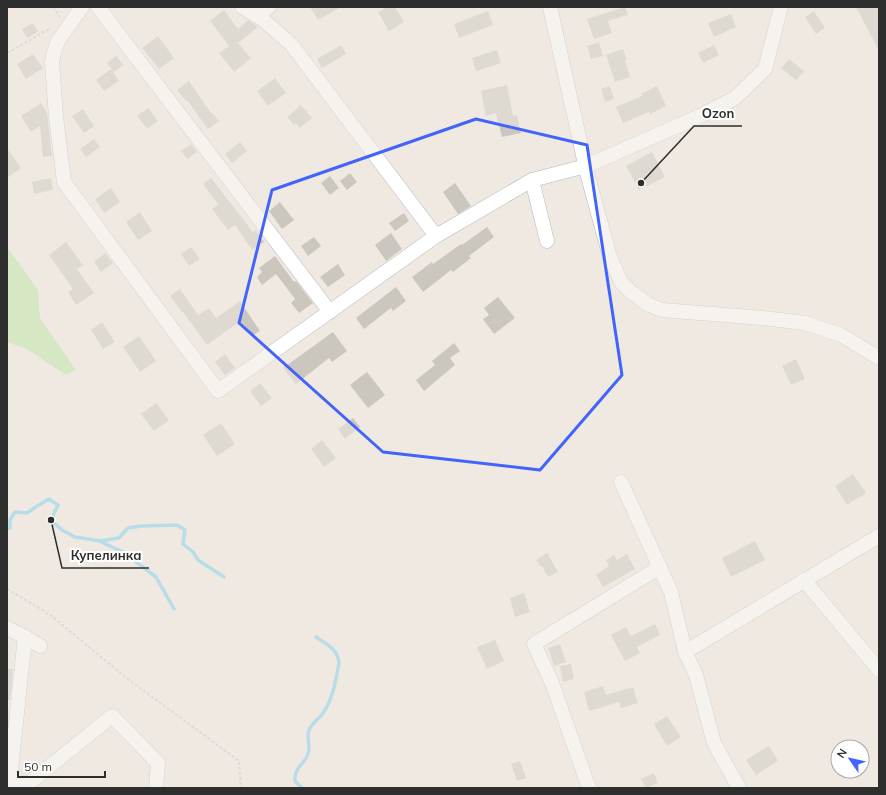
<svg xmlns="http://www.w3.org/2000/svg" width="886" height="795" font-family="Mulish,sans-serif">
  <rect width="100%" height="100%" fill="#efe9e1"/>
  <!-- green -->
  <path fill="#b6e59e" d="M7 247 38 290 40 318 76 370 66 375 27 349 7 342Z"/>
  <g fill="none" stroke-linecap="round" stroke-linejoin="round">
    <!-- stream -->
    <g stroke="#75cff0" stroke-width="3.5">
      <path d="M7 529 10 528V520L15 512 27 513 34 508 49 499 58 505 51 520 62 530 75 537 100 541 119 538 128 528 141 526 177 525 185 530 183 544 193 552 198 560 224 577"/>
      <path d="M101 542 123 552 156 577 174 609"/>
      <path d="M302 788 295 781C294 767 304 765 308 754 311 746 306 737 309 730 312 723 319 719 323 713 333 699 336 679 339 663 338 649 326 644 316 637"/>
    </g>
  </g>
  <!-- building -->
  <g fill="#cbc7bf">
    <path d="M310 7H341L318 20Z"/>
    <path d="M388 7H395L404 22 389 31 378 12Z"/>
    <path d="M625 7 628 15 608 21 612 33 594 39 587 19Z"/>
    <path d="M856 7H879V51Z"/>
    <path d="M224 10 238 29 248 20 258 27 238 43 251 58 234 72 219 53 229 46 210 21Z"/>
    <path d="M488 11 493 25 459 38 454 24Z"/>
    <path d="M814 11 825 28 816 34 805 17Z"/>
    <path d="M731 14 736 27 714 37 708 23Z"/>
    <path d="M33 23 38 32 27 38 22 29Z"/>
    <path d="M158 36 174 58 159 69 142 48Z"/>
    <path d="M599 42 603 56 591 59 587 46Z"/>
    <path d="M341 45 346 54 322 68 317 59Z"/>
    <path d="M714 45 719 55 703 63 698 53Z"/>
    <path d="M623 49 627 60 625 61 630 77 615 82 606 55Z"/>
    <path d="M497 50 501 63 476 71 472 58Z"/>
    <path d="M33 54 43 68 26 79 17 64Z"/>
    <path d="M116 56 123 65 114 72 107 63Z"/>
    <path d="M789 59 804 71 796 80 781 68Z"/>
    <path d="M111 69 119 81 104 91 96 80Z"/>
    <path d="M275 78 286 93 268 106 257 91Z"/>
    <path d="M189 81 211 113H212L219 121 208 129 187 100 186 101 177 90Z"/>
    <path d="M507 85 513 116 517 115 521 133 502 137 496 113 486 116 481 91Z"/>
    <path d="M610 86 614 99 605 102 601 89Z"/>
    <path d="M657 86 666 106 650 114 649 112 623 123 616 107 642 96 641 94Z"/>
    <path d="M41 103 47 113 52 156 43 157 40 126 31 132 21 116Z"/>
    <path d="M301 105 312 118 300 128 296 123 294 125 287 117Z"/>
    <path d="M148 108 158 121 147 129 137 116Z"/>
    <path d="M83 109 94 126 84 133 72 116Z"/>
    <path d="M94 139 100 147 86 157 80 149Z"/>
    <path d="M240 142 247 151 232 163 225 154Z"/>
    <path d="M191 144 197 152 187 159 181 151Z"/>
    <path d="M7 148 21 168 7 178Z"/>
    <path d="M652 152 665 177 639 190 626 166Z"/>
    <path d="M350 173 357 182 347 190 340 181Z"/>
    <path d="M330 176 339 188 330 195 321 183Z"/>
    <path d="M51 178 53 190 34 194 32 182Z"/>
    <path d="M211 178 253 232 256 230 264 242 252 250 235 225 228 230 212 209 218 204 203 184Z"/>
    <path d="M455 183 471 206 458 214 443 192Z"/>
    <path d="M111 188 120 202 104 213 95 199Z"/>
    <path d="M280 202 294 220 282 229 269 211Z"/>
    <path d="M140 212 152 231 138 240 126 222Z"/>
    <path d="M404 213 409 221 395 231 389 223Z"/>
    <path d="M487 227 494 237 469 256 471 258 453 272 451 270 423 292 412 277 432 262 433 264 461 244 462 245Z"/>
    <path d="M391 233 402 249 386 261 375 245Z"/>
    <path d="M314 237 321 246 308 256 301 246Z"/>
    <path d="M66 242 83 265 77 269 94 293 76 305 68 292 73 289 49 255Z"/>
    <path d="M191 247 200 259 189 266 181 254Z"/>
    <path d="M105 253 113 263 101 272 94 262Z"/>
    <path d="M275 256 294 282 296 281 313 303 299 313 291 303 295 299 276 274 262 285 257 277 262 272 259 268Z"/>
    <path d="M338 264 345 275 328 287 320 277Z"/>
    <path d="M396 287 406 301 393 311 391 308 364 329 356 318Z"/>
    <path d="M180 289 198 315 209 308 216 318 240 301 260 331 251 336 243 324 242 325 239 322 207 345 183 312H182L170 296Z"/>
    <path d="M498 297 515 318 494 334 483 319 489 315 484 308Z"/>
    <path d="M102 322 115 342 103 349 91 330Z"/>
    <path d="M333 332 347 351 332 362 329 358 296 384 283 368Z"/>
    <path d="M139 336 156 361 140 372 123 347Z"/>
    <path d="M454 343 460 351 450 358 455 365 424 391 416 380 435 365 432 361Z"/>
    <path d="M225 354 235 368 225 375 215 362Z"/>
    <path d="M796 359 805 379 791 385 782 366Z"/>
    <path d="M367 372 385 395 368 408 350 385Z"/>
    <path d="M260 383 272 398 261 406 250 391Z"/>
    <path d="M156 403 169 420 154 431 141 414Z"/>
    <path d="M353 418 360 427 345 439 338 429Z"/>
    <path d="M221 423 235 444 217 456 203 435Z"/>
    <path d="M322 440 336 458 324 467 311 449Z"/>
    <path d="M853 474 866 493 847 505 835 486Z"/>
    <path d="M755 541 765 560 731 577 722 558Z"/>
    <path d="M547 553 558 572 548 577 542 566 541 567 536 560Z"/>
    <path d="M627 554 635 569 603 587 596 575 609 566 606 560 614 555 617 560Z"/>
    <path d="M524 593 530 612 515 617 510 598Z"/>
    <path d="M655 624 660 635 637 647 640 653 625 661 611 635 626 627 631 636Z"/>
    <path d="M495 640 504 661 487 669 477 647Z"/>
    <path d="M560 644 566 662 554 666 548 648Z"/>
    <path d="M571 664 574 679 563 682 560 666Z"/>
    <path d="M7 669H13L10 700H7Z"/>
    <path d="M603 686 606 695 633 687 638 703 621 708 619 702 589 711 584 692Z"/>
    <path d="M667 716 681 737 667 746 654 724Z"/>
    <path d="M769 746 778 761 756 775 746 760Z"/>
    <path d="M520 761 526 778 517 781 511 764Z"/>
    <path d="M654 773 658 783 646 788 641 779Z"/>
  </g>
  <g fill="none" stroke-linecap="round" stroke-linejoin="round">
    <!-- minor casing -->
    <g stroke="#b4b7c1" stroke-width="15">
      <g id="minor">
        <path d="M82 7 58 41 54 52 52 62 56 117 64 182 218 391 436 236 532 180 586 166 700 116 735 98 765 69 781 7"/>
        <path d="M98 7 330 312"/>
        <path d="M242 7 262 19 291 44 436 236"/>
        <path d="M550 7 587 173 610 257 621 282 631 292 649 305 662 310 763 318 805 323 841 335 879 358"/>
        <path d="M256 15 269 7"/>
        <path d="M532 180 547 241"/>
        <path d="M621 482 671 592 685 652 696 675 714 743 739 788"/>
        <path d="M804 580 879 670"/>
        <path d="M7 628 25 637 40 646"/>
        <path d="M685 652 879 536"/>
        <path d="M10 780 28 784 112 716 158 763 156 788"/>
        <path d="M9 788 25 637"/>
        <path d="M589 788 552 683 534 644 660 567"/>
      </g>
    </g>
    <!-- path -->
    <g stroke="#c9c9c9" stroke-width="2" stroke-dasharray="3 2" stroke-linecap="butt">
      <path d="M53 7 60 17"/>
      <path d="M7 53 51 28"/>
      <path d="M7 589 49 614 128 679 239 761 241 788"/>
    </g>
    <!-- minor -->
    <use href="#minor" stroke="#fff" stroke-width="14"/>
  </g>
  <!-- marked area -->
  <path d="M0 0H886V795H0ZM476 119 587 145 622 375 540 470 383 452 239 323 272 190Z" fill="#efe9e1" fill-opacity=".55" fill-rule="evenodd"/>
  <path fill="none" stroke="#4264fb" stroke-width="3" stroke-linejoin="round" d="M476 119 587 145 622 375 540 470 383 452 239 323 272 190Z"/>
  <!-- callouts -->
  <path fill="none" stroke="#2e2e2e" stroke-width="1.5" d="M641 183L694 126H742M51 520L62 568H149"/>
  <g fill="#2e2e2e" stroke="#fff" stroke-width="1.5">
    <circle cx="641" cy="183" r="4"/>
    <circle cx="51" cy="520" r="4"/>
  </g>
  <g font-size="13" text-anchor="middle" font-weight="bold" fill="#2e2e2e" stroke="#fff" stroke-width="4" stroke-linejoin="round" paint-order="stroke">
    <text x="718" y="118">Ozon</text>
    <text x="106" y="560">Купелинка</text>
  </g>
  <!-- border -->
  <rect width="886" height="795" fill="none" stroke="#2e2e2e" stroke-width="16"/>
  <!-- north arrow -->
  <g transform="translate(850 759) rotate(304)"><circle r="19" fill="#ffffff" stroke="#ababab"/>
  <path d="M0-3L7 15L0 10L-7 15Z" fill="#4264fb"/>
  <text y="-6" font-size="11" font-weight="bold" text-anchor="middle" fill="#2e2e2e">N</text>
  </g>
  <!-- scale -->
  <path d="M18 771v6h87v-6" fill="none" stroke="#2e2e2e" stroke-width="2"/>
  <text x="24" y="771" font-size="12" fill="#2e2e2e" stroke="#ffffff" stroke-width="3" paint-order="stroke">50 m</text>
</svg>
